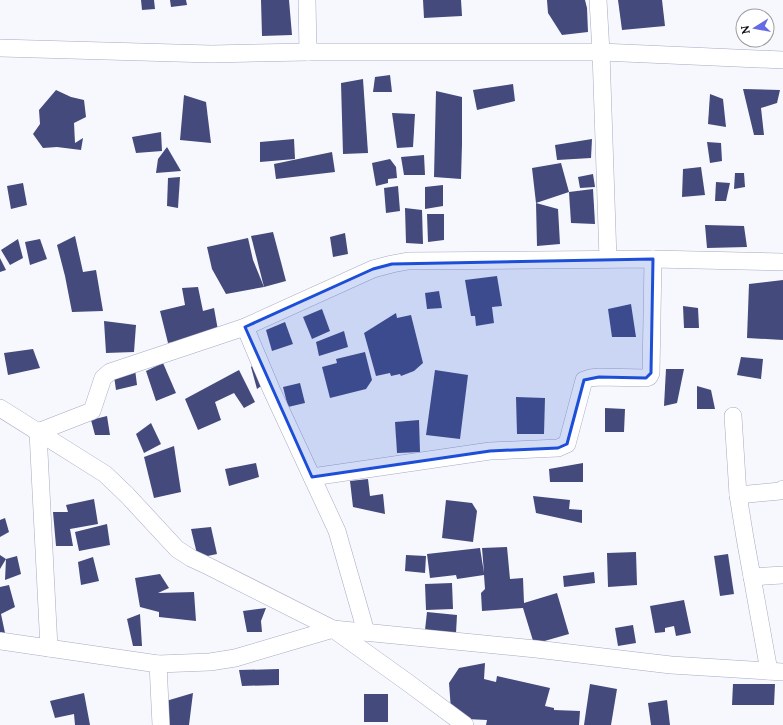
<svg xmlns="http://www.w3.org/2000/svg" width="783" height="725" font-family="Lora,serif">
  <rect width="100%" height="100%" fill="#f7f8fd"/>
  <!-- building -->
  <g fill="#444a7b">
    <path d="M141 0H154L155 9 142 10Z"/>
    <path d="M170 0H186L187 5 171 7Z"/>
    <path d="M261 0H289L292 35 262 36Z"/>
    <path d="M423 0H461L462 16 424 18Z"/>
    <path d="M547 0H585L587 8 588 32 562 35 548 13Z"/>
    <path d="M618 0H662L665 26 622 30Z"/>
    <path d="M390 75 392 92H373L375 77Z"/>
    <path d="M363 79 368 153 343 154 341 83Z"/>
    <path d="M513 84 515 101 477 110 473 90Z"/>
    <path d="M743 89 780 90 777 103 761 108 764 135H754Z"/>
    <path d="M56 90 71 97 84 100 86 117 74 123 75 143 83 138 81 150 57 147 43 148 33 134 40 124 39 110Z"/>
    <path d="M436 91 462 97V144L461 179 434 177Z"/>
    <path d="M710 94 723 99 726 127 708 124Z"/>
    <path d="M184 95 206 102 211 143 180 140Z"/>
    <path d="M392 113 415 114 413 147 397 148Z"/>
    <path d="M161 132 162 151 136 153 132 137Z"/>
    <path d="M294 139 295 159 260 162V142Z"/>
    <path d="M592 139 591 158 557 160 555 145Z"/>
    <path d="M707 142 721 143 722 161 710 163Z"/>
    <path d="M167 147 181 171 156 173 158 159Z"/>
    <path d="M332 152 335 172 276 179 274 164Z"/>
    <path d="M424 155 425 175H404L401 157Z"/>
    <path d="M390 159 396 167 397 178 388 179V183L376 186 372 163Z"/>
    <path d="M561 163 569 192 536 203 558 209 560 244 537 246 536 203 532 168Z"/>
    <path d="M701 167 705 195 682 197 683 169Z"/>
    <path d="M735 173H744L745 187 734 189Z"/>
    <path d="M593 174 595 187 580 188 578 177Z"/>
    <path d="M180 177 178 208 167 206 168 178Z"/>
    <path d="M716 182 730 183 726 201H715Z"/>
    <path d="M23 183 27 205 11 209 7 186Z"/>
    <path d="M443 185V206L425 209V187Z"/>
    <path d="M398 186 400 211 386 213 384 188Z"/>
    <path d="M593 189 595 224 571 223 569 192Z"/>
    <path d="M405 208 422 210 423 244 406 243Z"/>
    <path d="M427 214H444V240L428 242Z"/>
    <path d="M705 225 744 226 747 247 707 248Z"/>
    <path d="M273 232 286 281 264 287 251 236Z"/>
    <path d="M345 233 348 254 333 257 330 237Z"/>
    <path d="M75 236 83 272 96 270 103 311 72 312 65 276 57 245Z"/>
    <path d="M248 238 253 260 264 287 226 294 212 269 207 247Z"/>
    <path d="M18 239 23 258 10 265 1 250Z"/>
    <path d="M40 239 47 259 30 265 25 242Z"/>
    <path d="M0 258 6 270 0 272Z"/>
    <path d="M497 276 502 306 492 307 494 323 476 326 475 316H471L465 280Z"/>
    <path d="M783 280V340L747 338 749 284Z"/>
    <path d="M198 287 203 311 214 308 219 336 168 343 160 311 185 305 182 288Z"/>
    <path d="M439 291 442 308 427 309 425 293Z"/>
    <path d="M631 304 636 337H612L608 309Z"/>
    <path d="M683 306 698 308 699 328H684Z"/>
    <path d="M322 309 330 331 312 339 303 317Z"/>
    <path d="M396 313 397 318 411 315 423 363 414 371 401 376 400 374 391 376 390 373 376 376 364 333Z"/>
    <path d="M104 321 136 325 134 352 106 353Z"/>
    <path d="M285 322 293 344 272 351 266 330Z"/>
    <path d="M344 331 348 347 319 356 316 342Z"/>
    <path d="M33 349 40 368 8 375 4 353Z"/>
    <path d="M365 352 372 380 366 389 330 398 322 367 337 363 336 359Z"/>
    <path d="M264 355 271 379 257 389 251 367Z"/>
    <path d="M741 357 763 359 761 379 737 375Z"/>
    <path d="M163 363 176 393 156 401 146 371Z"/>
    <path d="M135 369 137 385 116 390 114 376Z"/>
    <path d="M666 369H684L677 403 664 406Z"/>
    <path d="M239 370 255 402 244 408 234 393 215 402 221 420 198 430 185 399Z"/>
    <path d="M435 370 468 375 460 439 426 435Z"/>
    <path d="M300 383 305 403 288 407 283 387Z"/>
    <path d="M697 386 711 390 715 409H697Z"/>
    <path d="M516 397 545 398 544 434H517Z"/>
    <path d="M605 408 625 409 624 432H605Z"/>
    <path d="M107 416 110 435H95L91 420Z"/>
    <path d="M419 420 420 452 397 453 395 422Z"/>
    <path d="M151 423 161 444 144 453 136 434Z"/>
    <path d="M174 446 181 492 154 498 144 457Z"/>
    <path d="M256 463 259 477 229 486 225 469Z"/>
    <path d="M583 463V482H550L549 469Z"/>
    <path d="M368 479 370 496 383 494 385 514 353 507 350 481Z"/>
    <path d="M533 496 570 500 569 509 582 510V523L536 513Z"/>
    <path d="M94 499 98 524 70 529 73 546H56L53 512H68L66 505Z"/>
    <path d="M446 500 472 503 477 511 473 542 442 538Z"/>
    <path d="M5 518 9 532 0 537V520Z"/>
    <path d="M107 524 110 545 79 551 75 532Z"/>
    <path d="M211 527 217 554 198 558 191 529Z"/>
    <path d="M507 547 510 579 523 578 524 603 557 593 569 634 534 644 523 608 482 611 481 593 485 589 484 575 457 579 456 575 430 578 427 554 480 548 484 573 482 548Z"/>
    <path d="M636 552 637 585 608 587 607 553Z"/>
    <path d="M728 554 734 594 720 596 714 556Z"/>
    <path d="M0 555 6 559 17 556 21 574 5 580 6 559 0 569Z"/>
    <path d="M406 555 426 556 425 573 405 571Z"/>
    <path d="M93 557 99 581 81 585 78 562Z"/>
    <path d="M594 572 595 583 564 587 563 576Z"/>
    <path d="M160 574 169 588 158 593 194 592 196 621 159 617V612L140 607 135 578Z"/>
    <path d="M452 583 453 609 426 610 425 584Z"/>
    <path d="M9 585 15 607 1 614 5 633H0V587Z"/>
    <path d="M684 600 691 633 676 636 674 626 665 628V632L655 633 650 606Z"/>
    <path d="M266 608 261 621 262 632H247L243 611Z"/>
    <path d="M427 612 457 615 456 633 425 630Z"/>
    <path d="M140 614 142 646H133L127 619Z"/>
    <path d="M633 625 636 643 618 646 615 628Z"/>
    <path d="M485 663 484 679 496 682 497 676 550 688 545 706 554 708V710L580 711 579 725H486L487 720 466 719 451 710 449 683 459 668Z"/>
    <path d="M279 669V685L242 686 239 670Z"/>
    <path d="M590 684 617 689 611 725H584Z"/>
    <path d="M733 684H775L774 705H732Z"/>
    <path d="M84 693 90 725H75L74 714 55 718 50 701Z"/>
    <path d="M193 693 189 725H169L166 701Z"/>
    <rect x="364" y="694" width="24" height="28"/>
    <path d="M667 700 670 725H651L648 703Z"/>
  </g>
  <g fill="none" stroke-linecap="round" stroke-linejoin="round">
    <!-- minor casing -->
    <g stroke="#a5aac3" stroke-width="18">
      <g id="minor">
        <path d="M307 0 308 52"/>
        <path d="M598 0 601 52 608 259"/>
        <path d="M0 48 211 54 308 52H601L783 60"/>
        <path d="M245 327 272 391 337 531 366 632"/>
        <path d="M0 408 105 474 127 495 177 549 191 558 204 564 333 629 407 682 465 725"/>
        <path d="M733 416 738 495 745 538 769 671"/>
        <path d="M312 477 490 451 558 448 567 444 584 380 590 378 599 377 646 378 649 377 651 373 653 259"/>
        <path d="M738 495 780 491 783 489"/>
        <path d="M752 577 783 575"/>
        <path d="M0 641 158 664 210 662 235 658 333 629 536 649 671 665 783 672"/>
        <path d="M49 648 38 432 92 411 103 378 110 372 245 327 373 269 392 264 408 261 653 259 783 262"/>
        <path d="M158 664 161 725"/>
      </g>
    </g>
    <!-- minor -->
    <use href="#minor" stroke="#fff" stroke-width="17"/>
  </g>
  <!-- marked area -->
  <path fill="#1d4ed8" fill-opacity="0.2" stroke="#1d4ed8" stroke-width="3" stroke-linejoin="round" d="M653 259 651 373 646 378 599 377 584 380 567 444 558 448 490 451 312 477 245 327 373 269 392 264Z"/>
  <!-- north arrow -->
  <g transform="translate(755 28) rotate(259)"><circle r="19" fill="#ffffff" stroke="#9d9ea1"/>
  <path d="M0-3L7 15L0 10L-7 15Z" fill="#646be3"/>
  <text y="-6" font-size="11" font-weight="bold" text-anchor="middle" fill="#0a0c14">N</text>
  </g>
</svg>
